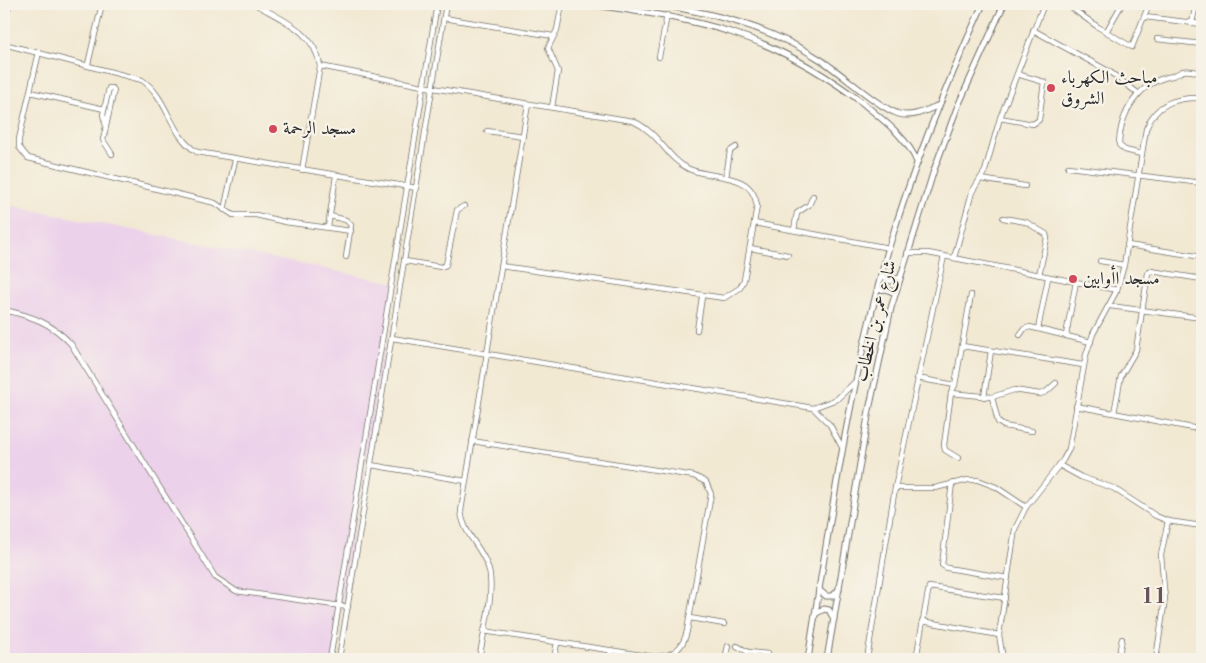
<svg xmlns="http://www.w3.org/2000/svg" width="1206" height="663" font-family="'Old Standard TT',Amiri,serif">
  <rect width="100%" height="100%" fill="#f7f3e8"/>
  <filter id="ink" filterUnits="userSpaceOnUse"><feTurbulence type="fractalNoise" baseFrequency=".02" numOctaves="2"/><feDisplacementMap in="SourceGraphic" scale="10" xChannelSelector="R" yChannelSelector="G"/><feConvolveMatrix kernelMatrix="1 2 1 2 8 2 1 2 1" color-interpolation-filters="sRGB"/></filter>
  <filter id="wash" filterUnits="userSpaceOnUse"><feTurbulence type="fractalNoise" baseFrequency=".0096" numOctaves="4" result="noise"/><feDisplacementMap in="SourceGraphic" scale="20" xChannelSelector="R" yChannelSelector="G"/><feGaussianBlur stdDeviation="1.12" result="paint"/><feColorMatrix in="noise" values="0 0 0 0 0 0 0 0 0 0 0 0 0 0 0 0 0 1.4 0 .05"/><feComposite in="paint" operator="in"/></filter>
  <g filter="url(#wash)">
    <rect width="100%" height="100%" fill="#f2e9d3"/>
    <!-- built -->
    <path fill="#ecd1ea" d="M4 204 395 283 333 659H4Z"/>
  </g>
  <g filter="url(#ink)">
    <g fill="none" stroke-linecap="round" stroke-linejoin="round">
      <!-- minor casing -->
      <g stroke="#716e66" stroke-width="6">
        <g id="minor">
          <path d="M255 4C282 20 315 31 320 66L302 170"/>
          <path d="M1066 4 1098 27 1132 47 1149 4"/>
          <path d="M1145 17 1202 24"/>
          <path d="M444 18 553 36"/>
          <path d="M1192 23 1196 4"/>
          <path d="M4 25 9 4"/>
          <path d="M1033 30 1110 72 1139 94"/>
          <path d="M1106 32 1122 4"/>
          <path d="M1157 39 1202 44"/>
          <path d="M4 44 142 80C168 97 170 136 197 152L417 188"/>
          <path d="M39 52 19 139V147L28 158 215 203 233 215H256L285 222 351 231"/>
          <path d="M659 57 667 15"/>
          <path d="M88 64 102 4"/>
          <path d="M320 66 433 88 633 121C661 134 666 158 689 169 713 180 752 170 757 206L744 280 740 288 724 298 501 266"/>
          <path d="M1201 73 1202 61"/>
          <path d="M30 92 104 109"/>
          <path d="M552 107 558 71 548 48 557 30 562 4"/>
          <path d="M1000 118 1033 124 1039 120 1044 82 1017 74"/>
          <path d="M106 126 103 115 109 88H112L114 90 103 140 112 154"/>
          <path d="M487 131 523 136"/>
          <path d="M1141 154 1125 150 1119 145C1120 112 1139 82 1172 76 1177 75 1179 72 1183 71 1188 69 1197 72 1202 73"/>
          <path d="M1068 167 1202 183"/>
          <path d="M726 177 730 151 736 147"/>
          <path d="M980 179 1025 186"/>
          <path d="M224 210 235 160"/>
          <path d="M330 216 346 220 351 225 346 257"/>
          <path d="M1003 218 1026 222 1046 234 1047 238 1039 275"/>
          <path d="M754 223 889 248"/>
          <path d="M328 227 336 176"/>
          <path d="M794 230 797 213 809 205 813 196"/>
          <path d="M1128 245 1202 257"/>
          <path d="M750 248 788 255"/>
          <path d="M907 253H928L1117 290"/>
          <path d="M954 258 972 192 985 171 1000 118 1044 4"/>
          <path d="M405 261 441 267 446 265 457 210 464 206"/>
          <path d="M1100 261 1124 265"/>
          <path d="M1110 306 1202 318"/>
          <path d="M4 310C31 316 51 322 71 344L215 577 236 591 348 607"/>
          <path d="M1199 317 1202 291"/>
          <path d="M1038 329 1048 278"/>
          <path d="M697 330 702 297"/>
          <path d="M1020 335 1024 329 1030 327 1091 342"/>
          <path d="M1066 335 1076 282"/>
          <path d="M392 338 813 408 837 399 856 381"/>
          <path d="M962 346 1083 365"/>
          <path d="M917 378 955 385"/>
          <path d="M951 393 992 397 1014 390 1040 394 1046 392 1056 383"/>
          <path d="M984 397 991 351"/>
          <path d="M992 397 998 422 1004 426 1032 431"/>
          <path d="M1076 406 1193 428"/>
          <path d="M813 408 830 425 843 449"/>
          <path d="M1114 413 1121 376 1136 350 1148 273 1151 271 1202 279"/>
          <path d="M472 441 694 476 706 482 711 494 687 631C683 649 673 656 655 657L483 631"/>
          <path d="M958 458 945 450 944 445 951 393 955 385 971 295"/>
          <path d="M371 465 466 481"/>
          <path d="M1059 465 1081 477 1113 488 1156 516 1168 521 1202 526"/>
          <path d="M952 483 942 565 947 568 1008 578"/>
          <path d="M895 488H935L968 480H978L996 487 1026 507"/>
          <path d="M690 618 724 624"/>
          <path d="M922 621 999 635"/>
          <path d="M737 646 748 652 768 654"/>
          <path d="M330 659 437 4"/>
          <path d="M339 659 446 4"/>
          <path d="M479 659C483 635 496 590 488 567 481 546 463 534 461 511L528 104"/>
          <path d="M554 659 557 643"/>
          <path d="M609 659 611 651"/>
          <path d="M725 659 728 646"/>
          <path d="M867 659 895 488 944 256"/>
          <path d="M916 659 929 587 1005 598"/>
          <path d="M1003 659 999 635 1015 529 1026 507 1063 460 1069 449 1086 355 1093 334 1117 290 1124 265 1146 129C1156 103 1176 97 1202 98"/>
          <path d="M1118 659 1122 639"/>
          <path d="M1156 659 1165 599 1161 555 1168 521"/>
        </g>
      </g>
      <!-- tertiary casing -->
      <g stroke="#716e66" stroke-width="7">
        <g id="tertiary">
          <path d="M588 4C701 20 771 32 864 104 884 121 907 137 917 162"/>
          <path d="M657 4C716 14 770 27 821 60 841 73 879 108 899 114 913 118 927 110 939 105"/>
          <path d="M881 275 891 281 899 278"/>
          <path d="M878 290 886 289 895 293"/>
          <path d="M819 590 826 596H832L839 590"/>
          <path d="M815 614 824 609 829 610 834 619"/>
          <path d="M808 659C830 521 850 381 889 247 914 164 947 83 983 4"/>
          <path d="M827 659 869 410 891 308 934 170 957 108 1004 4"/>
        </g>
      </g>
      <!-- minor -->
      <use href="#minor" stroke="#fff" stroke-width="4.5"/>
      <!-- tertiary -->
      <use href="#tertiary" stroke="#fff" stroke-width="5"/>
    </g>
  </g>
  <!-- markers -->
  <g fill="#d1495b" stroke="#f7f3e8" stroke-width="2">
    <circle cx="1051" cy="88" r="5"/>
    <circle cx="273" cy="129" r="5"/>
    <circle cx="1073" cy="279" r="5"/>
  </g>
  <g text-anchor="middle" dominant-baseline="central" stroke-width="4.5" stroke-linejoin="round" paint-order="stroke">
    <!-- poi labels -->
    <g font-size="18" fill="#2b2b2b" stroke="#f7f3e8" text-anchor="start">
      <text x="1061" y="78">مباحث الكهرباء<tspan x="1061" dy="21">الشروق</tspan></text>
      <text x="283" y="129">مسجد الرحمة</text>
      <text x="1083" y="279">مسجد اأوابين</text>
    </g>
    <!-- street labels -->
    <g font-size="18" fill="#2b2b2b" stroke="#f7f3e8">
      <text transform="translate(876 321) rotate(-76)">شارع عمر بن الخطاب</text>
    </g>
    <!-- district labels -->
    <g font-size="22" font-weight="bold" fill="#6a525a" stroke="#f7f3e8">
      <text x="1154" y="597">11</text>
    </g>
  </g>
  <!-- margin -->
  <rect width="1206" height="663" fill="none" stroke="#f7f3e8" stroke-width="20"/>
</svg>
